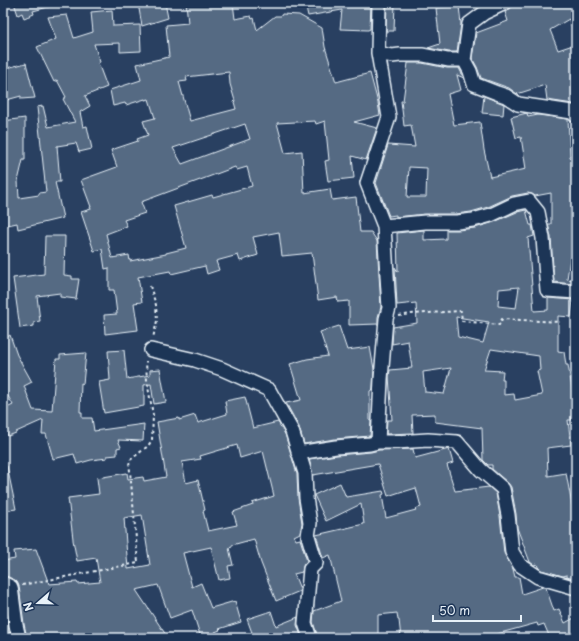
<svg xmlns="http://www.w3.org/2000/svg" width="579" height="641" font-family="'Playpen Sans',sans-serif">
	<rect width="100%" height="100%" fill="#294061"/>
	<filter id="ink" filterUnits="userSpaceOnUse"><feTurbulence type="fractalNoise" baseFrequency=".025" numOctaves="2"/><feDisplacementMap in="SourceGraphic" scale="8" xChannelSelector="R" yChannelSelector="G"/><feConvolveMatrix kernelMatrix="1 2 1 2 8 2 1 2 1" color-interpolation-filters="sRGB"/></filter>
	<g filter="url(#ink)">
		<path fill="#556a83" stroke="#e8f1f8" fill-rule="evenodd" d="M14 3H51L52 6 33 11 34 14 24 18 22 13 18 15Z
			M138 3H165L168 18 142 26Z
			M186 3H233L235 19 251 16 252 19 254 18 257 30 275 16H281L282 14 299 15 322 28 325 47 336 82 370 73 378 103 380 115 354 122 377 128 366 160 352 156 354 178 328 181 325 161 329 160 325 121 316 124 315 121 277 123 285 153 302 151 304 193 330 189 332 200 356 197 360 232H371L377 241 381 307 378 317V324L349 325V301L338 302 337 297 318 300 312 253 282 256 279 232 253 237 258 255 240 261 238 255 216 261 219 270 207 274 205 266 171 274 170 271 138 277 142 302 134 303 138 330 105 334 104 315 117 314 114 290H109V268L105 269 102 249 94 251 81 212 91 209 90 207H91L81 180 117 167 111 150 138 141 137 139 148 135 143 121 155 118 149 99 145 100V99L126 105 125 103 113 106 110 90 141 80 137 64 169 57 166 25 188 23ZM229 72 230 84 235 101 234 102 236 109 190 121 179 82 187 81 186 77ZM245 124 250 139 182 164 173 148ZM235 167 237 170 247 167 252 186 213 197 212 195 174 206 186 248 166 253V254L130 261 129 255 112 258 106 234 127 226 124 220 145 213 141 202Z
			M305 3H371L370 29 368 30 340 29 342 10 308 16Z
			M387 3H395L394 31H386Z
			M522 3H576V34L574 35 569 19 550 30 558 50 576 44V105L573 104 547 100 545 85 517 94 509 88 481 78 477 67 472 58 476 33 508 21 505 12 512 7Z
			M459 6 461 24 457 52H449L428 48 440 44 436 8Z
			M112 10 113 26 140 25 141 51 120 52V43L94 44 100 62 98 63 107 87 85 96 90 106 80 112 83 127 87 126 92 149 79 152 76 143 57 146 60 182H55L63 218 18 229 17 223 3 226V121L25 118V160H23L18 181 19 198 39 195V193L46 192 37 107 43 106 48 127 75 122 63 99 66 97 57 80 54 82 37 47 56 39 48 17 67 15 74 38 93 32 91 12Z
			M26 63 35 98 21 99V96L3 101V69Z
			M408 63H422L447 68H459L464 78 457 75 461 90 448 94 454 125 480 122 484 150 490 177 526 169 521 137 516 138 511 117 527 113 528 117 538 115 568 119 570 157 576 156V168L573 169 576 180V258H570L567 279 574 280 573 284 554 282 551 237 548 224H551V193L535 196 532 194 528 193 512 196 488 207 471 212 456 214H425L396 217V215L389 216 376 183 388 145 415 147 411 125 404 126 401 101H403ZM409 167 427 168 426 197H407Z
			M484 96 504 104 503 115 482 113Z
			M526 210 530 225H532L534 236 528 238 534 311 548 310V298L573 300 571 317 558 316V351L564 352 566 365H568L573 394H576V416L571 417 572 420H568L571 445 547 448 548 476 566 473 572 505 576 504V580L567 577V575L563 576 541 570 538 567 537 564 534 565 530 562 517 528 516 514 511 487 508 483 492 469V465H488L483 460 482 428 435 422V414L412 415 413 433 386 434 387 420H392L389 376 390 370 412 368 408 341 392 344 393 327 417 323 416 303 397 305 395 267 398 272 397 233 424 230V240L446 239V230H458L475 228 494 222 517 212ZM519 287 516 308 498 306 499 289ZM456 317 489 322 483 343 458 337ZM491 349 539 356 540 370 537 371 542 395 515 400 514 394 504 395V380H502L503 371 484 370ZM451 368 444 394 425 392 423 372Z
			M45 236H65L64 275 72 276V279H79L76 299 60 297V293L37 296 40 321 34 322V326L20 328 13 278 44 274Z
			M339 326 347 350 370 347 374 369 373 389 370 391V421H371L370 436 335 439 304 444 299 427 286 403 301 400 290 364 307 359 328 356 320 332Z
			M10 335 17 355 32 382 24 386 33 410 52 411 56 359H60V355L86 353 83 384 81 383 80 412H82V418H92L94 431 144 424 143 441 118 440 121 447 117 448V455L107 456V458L91 460 77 464 74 454 53 459 46 434H42L43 420 16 432V433L8 436 3 425V410L13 405 3 387V340Z
			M124 350 127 379 150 375V370L160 369 166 402 154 404 151 384 144 385V406L104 413 99 382 110 380 108 351Z
			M245 397 253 428 278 422 285 434 297 474 298 498 302 523 300 533 294 536 296 540 300 539 307 561 304 564 302 572 294 574 300 589V591L276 601 261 563 254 539 232 545V547L229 548 233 565 228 566 230 578 219 580 211 547 183 553 192 587 201 583 211 608 235 601 241 622 219 629 220 630 215 632 216 634 201 638 192 610 170 618 158 585 136 590 168 638H123L122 634 112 638H27L24 624 19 586 17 582 15 580 3 575V561L15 559 14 551 36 549 49 584 77 582 78 584 100 582 96 558 77 561 73 540V539L68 498 99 494 97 478 127 473 128 479 143 477 144 481 166 477 157 422 179 418V420L195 415 198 423 227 414 225 401ZM237 445 240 458 263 451 274 496 252 503 253 505 233 512 237 525 208 531 203 511 205 510 198 480 186 483 182 462 201 459 200 456ZM142 515 150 565 128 569 124 518Z
			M413 449 415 458 449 449 453 463 447 465 455 491 489 487 496 493 500 516 504 553 513 569 515 577H519L522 594 543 587 546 588 554 611 559 609 565 623 576 617V633L564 638H550L544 624 538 626 537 623 497 634V638H401L399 620H398L397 613 378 615V635L350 637 351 638H318L313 622 314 611 341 601 330 555 323 558 316 535 364 524 361 504 326 521 314 495 340 483 346 497 383 491 384 494 382 495 386 518 416 510 415 509 421 507 416 488 403 492V491L388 496 378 464 313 475 309 459 337 455 371 452 379 450Z
			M3 466H7L16 509 3 511Z
			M3 592 8 626 11 638H3Z
			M271 611 276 626 298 617 297 625 302 638H254L247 619Z"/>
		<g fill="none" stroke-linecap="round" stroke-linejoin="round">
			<defs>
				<path id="minor" d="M378 53 392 56 400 55H423L448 60H464L469 24 484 13 505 3
					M464 60 470 71 474 84 497 93 506 96 518 104 572 112 576 116
					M384 226 425 222H457L473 220 491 215 514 204 529 201 538 212 543 238 547 290 576 292
					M151 350 195 360 222 369 269 390 292 431 305 473 306 498 310 523 308 536 316 563 310 569 305 623 310 638
					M378 442H396L428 440 457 442 481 470 503 489 508 515 512 552 520 565 538 577 576 588
					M298 453 336 447 370 444 378 442 381 379 386 319 389 308 384 226 367 183 389 117 378 53 379 3
					M3 583 11 587 16 625 19 638"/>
			</defs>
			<use href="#minor" stroke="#e8f1f8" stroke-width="16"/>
			<path stroke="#e8f1f8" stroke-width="2" stroke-dasharray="3 3" stroke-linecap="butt" d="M150 286 156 305 157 321 153 338
				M399 316 411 314 461 311 462 321 499 325 502 319 560 322
				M22 585 138 563 133 503 129 461 148 446 152 440 153 415 147 381 146 361"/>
			<use href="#minor" stroke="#1d3557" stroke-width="13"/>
		</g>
	</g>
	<rect width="579" height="641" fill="none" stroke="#1d3557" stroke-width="16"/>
	<rect x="8" y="8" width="563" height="625" fill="none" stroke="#e8f1f8" stroke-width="1.5" filter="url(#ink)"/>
	<g transform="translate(38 603) rotate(250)" stroke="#1d3557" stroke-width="3" paint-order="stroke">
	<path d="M0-3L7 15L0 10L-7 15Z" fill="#e8f1f8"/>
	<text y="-6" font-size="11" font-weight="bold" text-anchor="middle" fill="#e8f1f8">N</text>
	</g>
	<path d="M433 615v6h88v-6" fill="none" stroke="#e8f1f8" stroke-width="2"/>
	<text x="439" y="615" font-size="12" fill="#e8f1f8" stroke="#1d3557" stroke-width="3" paint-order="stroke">50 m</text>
</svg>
